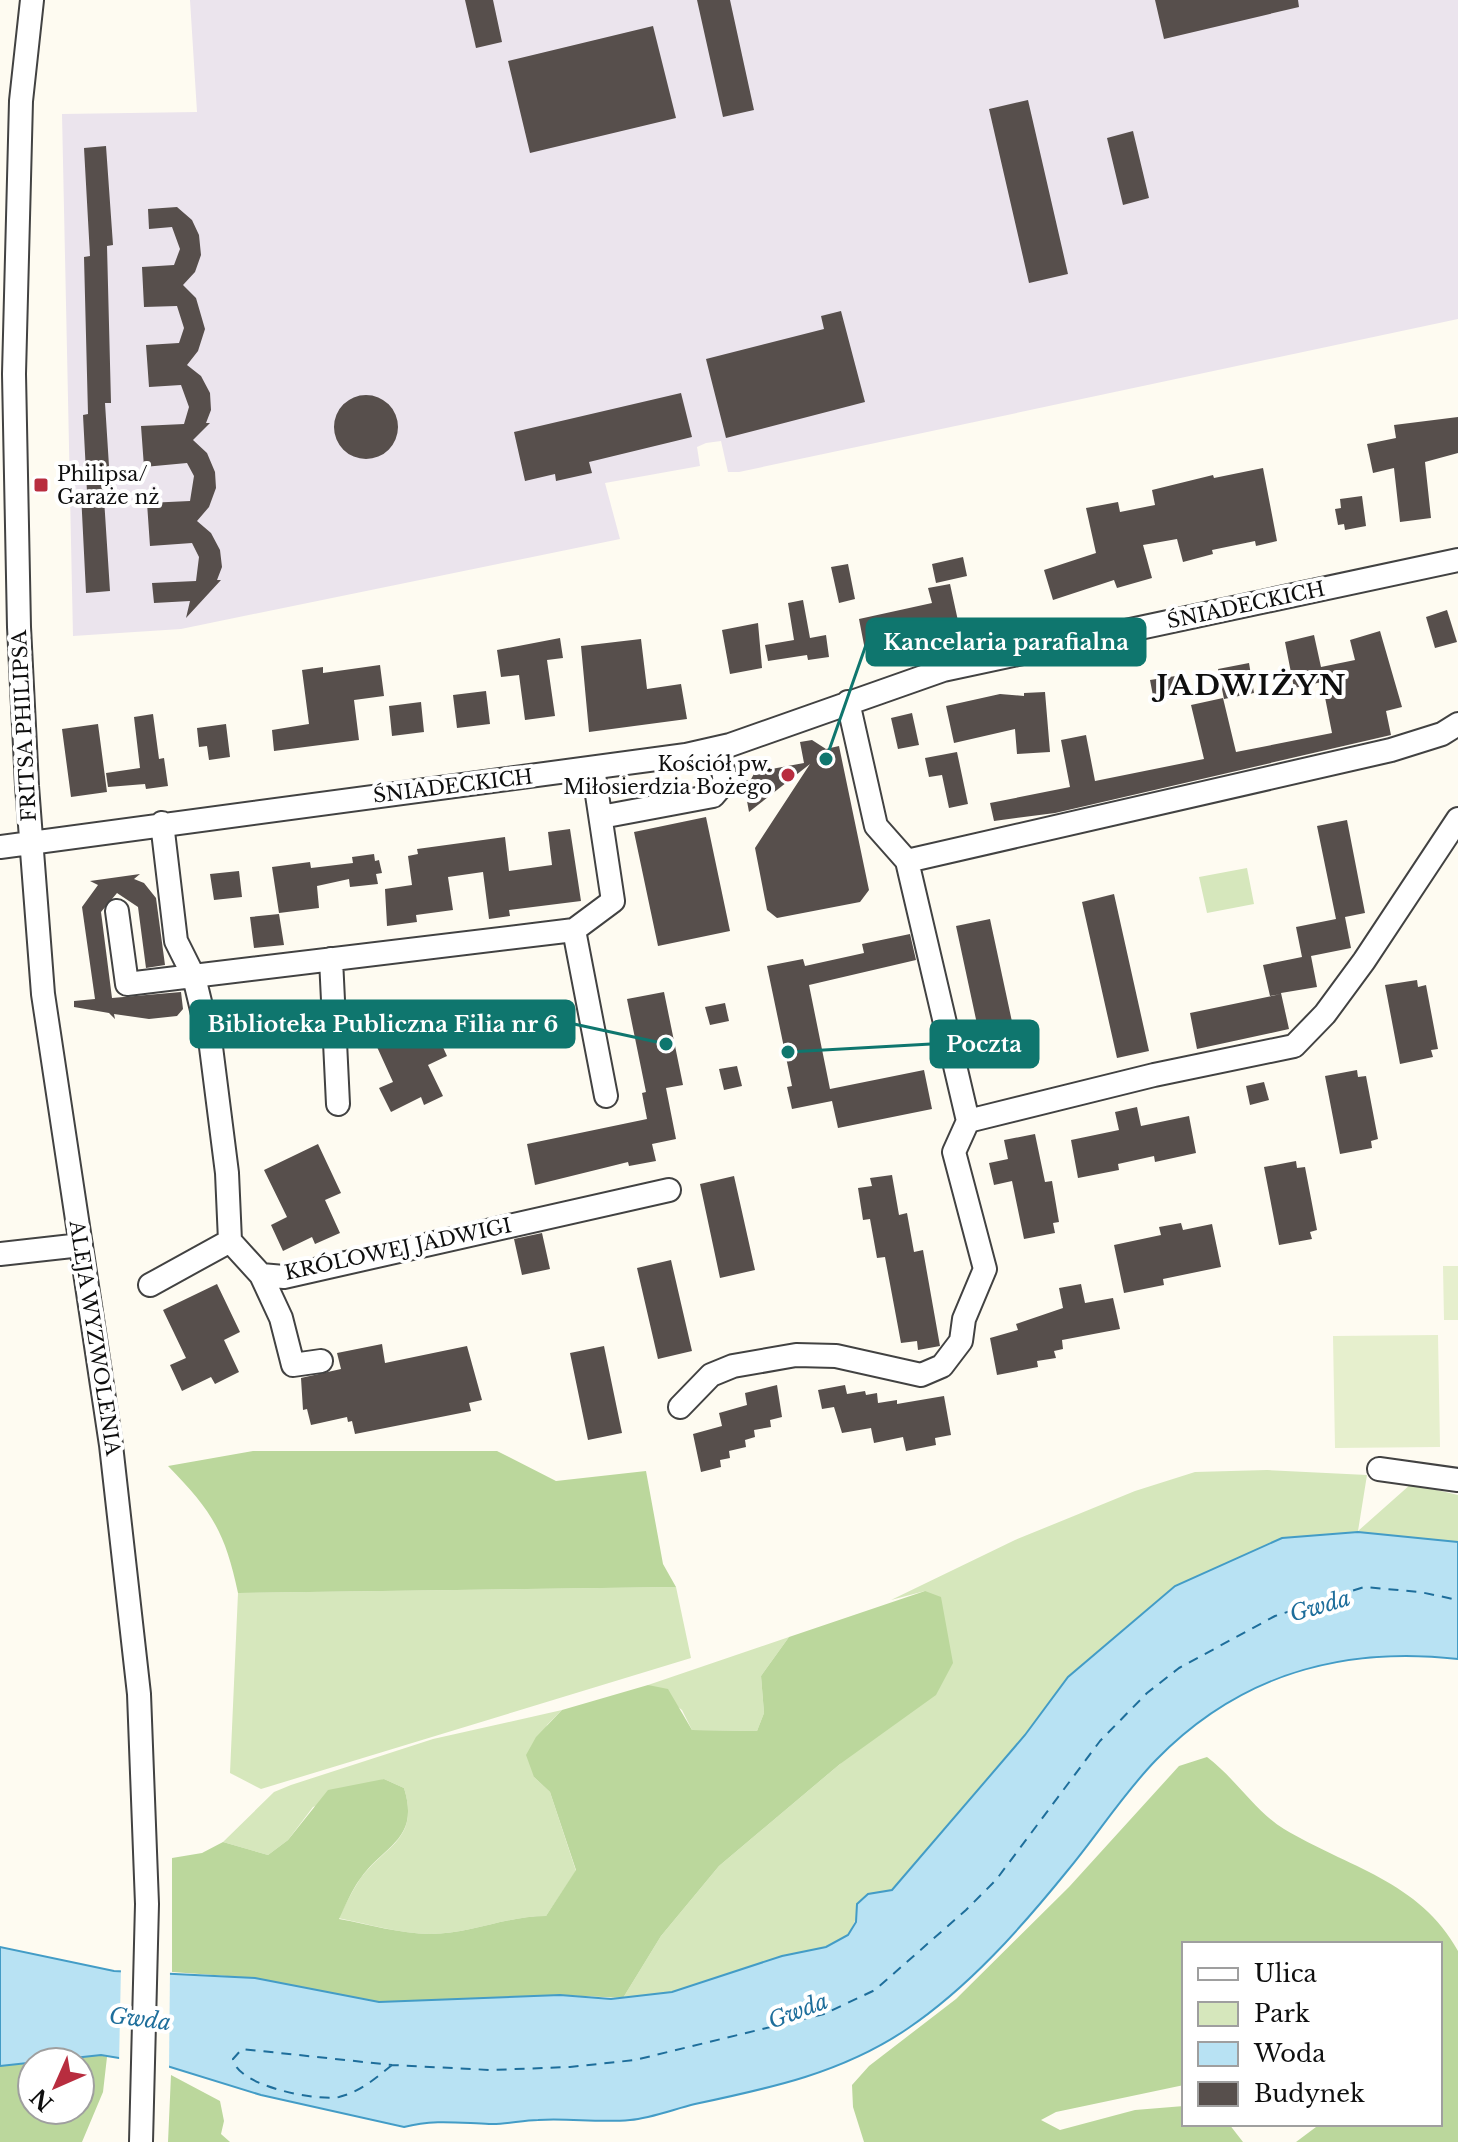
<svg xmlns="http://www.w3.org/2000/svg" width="1458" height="2142" font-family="'Libre Baskerville',serif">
	<rect width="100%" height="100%" fill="#fefbf1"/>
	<path fill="#ebe4ed" d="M190 0H1458V319L739 472H728L721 441 706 443 697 447 700 466 605 483 620 539 181 629 73 636 62 114 197 112Z"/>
	<path fill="#d6e7bc" d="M1247 868 1254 904 1207 913 1199 877Z
		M1267 1470 1367 1475 1358 1531 1411 1484 1458 1495V1542L1357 1532 1282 1538 1068 1677 1025 1735 892 1890 868 1894 857 1904 856 1919 848 1935 826 1947 782 1956 672 1992 623 1998 661 1936 719 1866 840 1764 925 1591 891 1600 1015 1540 1135 1491 1195 1472Z
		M676 1587 691 1658 261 1789 230 1773 238 1593Z
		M789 1637 761 1676 764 1713 757 1731 692 1730 682 1710 648 1685Z
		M562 1710 547 1725 534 1777 550 1792 576 1871 546 1916C506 1916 470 1934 430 1934 401 1934 368 1924 338 1918 345 1906 352 1891 360 1879 385 1845 420 1840 404 1788L384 1779 313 1807 288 1840 268 1855 223 1842 274 1792 291 1785 433 1739Z"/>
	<path fill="#bbd79c" d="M253 1451H497L556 1481 646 1471 663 1564 676 1587 238 1593C225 1531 211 1510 168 1466Z
		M925 1591 941 1597 953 1663 936 1695 840 1764 719 1866 661 1936 623 1998 560 1995 379 2002 255 1978 172 1972V1858L202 1853 223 1842 268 1855 288 1840 328 1790 384 1779 404 1788C420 1840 385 1844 360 1879 352 1890 345 1906 339 1919 368 1924 401 1934 430 1934 470 1934 506 1916 546 1916L576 1870 550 1792 534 1777 526 1755 536 1737 562 1710 648 1685 668 1689 692 1730 757 1731 764 1713 761 1676 789 1637Z
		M1207 1757C1235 1778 1255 1811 1284 1829 1347 1867 1420 1881 1458 1951V2142H1296L1320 2124H1440V1944H1184V2085L1056 2112 1041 2120 1060 2130 1135 2110 1184 2106V2124H1229L1243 2142H864L853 2107 852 2085 869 2066 956 1999 1069 1887 1179 1766Z
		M101 2055 107 2057 103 2092 82 2142H0V2066L32 2063V2110H80V2062H38Z
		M171 2075 220 2101 224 2121 221 2134 230 2142H168Z"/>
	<path fill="#e6efcd" d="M1443 1266H1458V1320H1444Z
		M1438 1335 1440 1447 1335 1448 1333 1336Z"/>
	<path fill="#b8e2f3" stroke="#439cc6" stroke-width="2" d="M1358 1532 1458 1542V1659C1342 1646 1240 1674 1156 1760 1123 1794 1098 1834 1068 1870 1021 1928 969 1987 907 2029 842 2073 771 2088 695 2104 674 2109 652 2118 630 2120 599 2123 569 2118 538 2120 522 2120 505 2125 489 2124 459 2123 434 2119 404 2127L261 2095 167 2066 101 2055 0 2066V1947L114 1971 255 1978 379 2002 560 1995 611 1999 672 1992 782 1956 826 1947 848 1935 856 1922 857 1904 868 1894 892 1890 1025 1735 1068 1677 1175 1586 1282 1538Z"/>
	<path fill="#fefbf1" d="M121 1967 170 1968 169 2071 119 2064Z"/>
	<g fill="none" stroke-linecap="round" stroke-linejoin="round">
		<path stroke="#1e6e9b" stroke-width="2" stroke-dasharray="10 8" stroke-linecap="butt" d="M392 2065C376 2078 360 2092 339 2097 315 2101 237 2086 233 2059L242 2049 392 2065 491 2070 570 2067 635 2060 824 2014 875 1990 966 1910 996 1880 1100 1741 1147 1693 1179 1668 1275 1616 1364 1587 1420 1592 1458 1600"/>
	</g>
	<path fill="#574f4c" d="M465 0H493L502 42 476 48Z
		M697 0H730L754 110 723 117Z
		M1155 0H1298L1299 7 1164 39Z
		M653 26 676 118 530 153 508 61Z
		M1028 100 1068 274 1029 283 989 109Z
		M1133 131 1149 198 1123 205 1107 138Z
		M106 146 113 245 107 246 111 403H105L110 482 103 483 110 591 86 593 81 493 87 492 83 415 88 414 84 257 90 256 84 148Z
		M177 207 192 220 199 235 201 255 195 272 183 285 196 298 205 329 198 351 187 365 201 376 210 393 211 410 206 423H210L193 440 207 453 215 472 216 488 209 507 197 521 211 533 220 550 222 567 217 580H221L186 618 190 601 154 603 152 583 196 581 199 557 192 543 150 546 147 503 190 501 194 476 187 463 144 467 141 426 184 424 189 407 181 385 149 387 146 345 179 343 184 328 177 306 144 307 142 267 174 265 180 249 172 227 149 229 148 209Z
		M841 311 865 402 726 438 706 359 824 329 821 316Z
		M681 393 692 437 589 462 592 473 556 481 555 474 525 481 514 432Z
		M334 427a32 32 0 1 1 64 0a32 32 0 1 1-64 0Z
		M1458 417V453L1425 462 1431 518 1400 522 1394 468 1373 473 1367 444 1396 438 1394 425Z
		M1263 468 1277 541 1256 546 1255 541 1212 550 1213 554 1183 562 1177 539 1143 545 1152 578 1117 588 1114 580 1053 600 1044 570 1096 553 1086 508 1118 502 1120 512 1155 505 1152 490 1213 475 1214 478Z
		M1362 496 1366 526 1345 530 1344 524 1338 525 1335 509 1341 508 1340 499Z
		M963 557 967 576 936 583 932 564Z
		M848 564 855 599 839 603 831 567Z
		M950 584 960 630 939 635 938 629 896 636 897 643 865 650 859 619 932 603 928 588Z
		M803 600 810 638 826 635 829 657 808 660 807 655 768 661 765 645 794 640 788 603Z
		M1447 610 1457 642 1435 648 1426 617Z
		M758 623 762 668 730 674 722 630Z
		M1380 631 1402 707 1386 711 1391 735 1055 813 994 821 990 803 1070 787 1061 740 1086 735 1095 781 1204 759 1191 705 1223 698 1236 752 1332 733 1322 682 1294 688 1285 642 1314 635 1321 667 1355 660 1350 640Z
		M560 638 563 658 547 660 555 716 525 720 519 675 501 677 497 650Z
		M641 639 647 689 681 684 687 719 589 732 581 646Z
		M1249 663 1254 693 1224 699 1218 669Z
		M380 665 384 696 354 700 359 740 274 751 272 730 309 724 302 670 323 667V673Z
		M1182 675 1185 696 1154 701 1150 680Z
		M486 691 490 724 457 728 453 695Z
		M1045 692 1050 752 1017 754 1015 729 954 743 946 706 1000 694 1024 696V693Z
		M421 702 424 732 392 736 389 706Z
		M912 713 919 745 898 749 891 718Z
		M153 714 159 759 164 758 168 786 146 789 145 784 108 787 106 773 140 768 134 717Z
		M98 724 107 792 71 797 62 729Z
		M226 724 230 757 209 760 207 746 199 747 197 728Z
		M812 740 826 749 839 746 869 890 860 902 777 918 767 910 755 848 810 764 749 812 743 779 750 781 755 772 804 763 800 742Z
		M957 752 968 804 949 808 942 775 929 777 925 758Z
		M706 817 730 931 658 946 634 832Z
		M1347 820 1365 913 1345 917 1351 948 1311 956 1317 987 1281 993 1289 1029 1197 1049 1190 1013 1281 994 1270 996 1263 965 1302 957 1296 927 1336 919 1317 826Z
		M570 829 581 901 509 910 510 916 489 919 483 872 448 877 453 910 416 915 417 922 387 926 385 889 412 885 408 856 418 854 417 849 505 837 509 871 552 865 548 832Z
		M374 854 375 861 379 860 382 873 376 874 378 884 350 887 349 879 317 886 319 908 279 913 272 867 310 862 311 868 353 863 352 857Z
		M239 871 242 897 214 900 210 874Z
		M140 874 134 879 144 883 156 898 165 965 146 968 138 907 117 893 101 912 112 998 181 992 183 1009 177 1016 149 1019 114 1014 115 1019 109 1013 74 1007V1001L95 999 82 907 98 885 90 881Z
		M1114 894 1149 1051 1117 1058 1082 902Z
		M279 914 284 945 254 948 250 917Z
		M990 919 1020 1059 986 1066 956 926Z
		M910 934 916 960 809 985 830 1089 924 1070 932 1109 838 1128 832 1101 792 1109 787 1087 792 1086 767 966 803 959 805 966 864 953 862 944Z
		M1417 980 1418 987 1426 985 1438 1049 1431 1050 1433 1057 1400 1064 1385 985Z
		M664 992 683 1085 666 1088 676 1139 652 1144 656 1161 629 1166 628 1162 535 1185 527 1144 647 1119 642 1093 646 1092 627 999Z
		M725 1003 729 1021 710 1025 705 1007Z
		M426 1010 447 1056 428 1065 443 1096 424 1105 421 1097 391 1112 379 1088 393 1082 372 1036Z
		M737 1066 742 1086 724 1090 719 1069Z
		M1357 1070 1358 1077 1366 1076 1378 1139 1371 1141 1372 1148 1340 1154 1325 1076Z
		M1264 1082 1269 1100 1250 1105 1246 1086Z
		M1137 1107 1141 1126 1189 1116 1196 1153 1155 1162 1154 1156 1118 1164 1119 1170 1078 1178 1071 1140 1119 1130 1115 1112Z
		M1035 1134 1045 1182 1052 1181 1059 1222 1053 1223 1055 1233 1024 1239 1012 1181 994 1185 989 1163 1008 1159 1004 1140Z
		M318 1144 341 1193 325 1200 340 1233 315 1244 312 1237 283 1251 271 1225 287 1217 264 1170Z
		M1296 1161 1297 1168 1305 1167 1317 1230 1310 1232 1312 1239 1279 1245 1264 1167Z
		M892 1175 899 1215 907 1213 914 1252 923 1250 940 1346 918 1350 917 1341 901 1343 885 1257 877 1258 870 1219 863 1220 858 1188 872 1186 870 1178Z
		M734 1176 755 1270 720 1278 700 1184Z
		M1181 1223 1183 1230 1212 1224 1221 1267 1163 1279 1164 1285 1124 1293 1114 1245 1161 1235 1159 1227Z
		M542 1233 550 1269 522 1275 514 1239Z
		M671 1260 692 1351 658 1359 637 1268Z
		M217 1284 240 1332 224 1340 239 1372 215 1384 211 1377 182 1391 170 1365 186 1358 163 1310Z
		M1081 1284 1085 1303 1113 1298 1120 1329 1062 1340 1063 1349 1054 1351 1056 1358 1037 1361 1038 1367 997 1375 990 1338 1018 1330 1016 1324 1063 1308 1059 1288Z
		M382 1344 385 1363 467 1346 482 1400 469 1403 471 1411 355 1434 352 1421 348 1422 347 1417 311 1425 307 1409 303 1410 301 1378 341 1369 337 1353Z
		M604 1346 622 1433 588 1440 570 1353Z
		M777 1385 782 1417 770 1420 771 1427 754 1430 755 1437 745 1440 746 1447 729 1451 730 1458 720 1460 721 1467 701 1472 693 1434 722 1426 719 1413 747 1405 745 1393Z
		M845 1385 847 1394 865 1391 866 1395 877 1393 878 1403 897 1400V1404L944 1396 951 1435 935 1438 936 1445 906 1451 903 1437 874 1443 871 1428 842 1433 834 1407 822 1409 818 1390Z"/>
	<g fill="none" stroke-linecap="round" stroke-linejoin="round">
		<defs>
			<path id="minor" d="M32 0 21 101 14 374 19 627 27 786 43 994 111 1445 139 1694 147 1904 141 2142
				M601 817 713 796 725 782 719 749
				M162 823 176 941 194 977 211 1047 227 1173 230 1241
				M0 847 686 755 730 745 943 670 1458 560
				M907 861 1391 750 1442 734 1458 724
				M117 911 127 984 574 930 613 901 593 768
				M574 930 606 1096
				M331 959 338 1104
				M968 1121 1154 1075 1294 1046 1325 1014 1364 961 1458 819
				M0 1254 81 1245
				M261 1275 281 1318 293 1365 321 1361
				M150 1285 230 1241 261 1275 284 1277 669 1190
				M680 1407 711 1375 733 1366 796 1355 836 1356 921 1375 942 1366 961 1341 964 1319 985 1269 954 1152 968 1121 907 861 876 826 848 702
				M1379 1469 1458 1480"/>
		</defs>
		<use href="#minor" stroke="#424242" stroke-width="26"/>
		<use href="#minor" stroke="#fff" stroke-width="22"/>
	</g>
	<g fill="#b82d3f" stroke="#fff" stroke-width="3">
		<rect x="33" y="477" width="16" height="16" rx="4"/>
		<circle cx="788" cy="775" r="8"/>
	</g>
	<g text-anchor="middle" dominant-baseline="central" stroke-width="8" stroke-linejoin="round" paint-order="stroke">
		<g font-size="20" fill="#0f0f0f" stroke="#fff" text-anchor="start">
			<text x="57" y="474">Philipsa/<tspan x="57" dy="23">Garaże nż</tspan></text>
			<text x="772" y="764" text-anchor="end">Kościół pw.<tspan x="772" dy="23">Miłosierdzia Bożego</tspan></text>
		</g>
		<g font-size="20" fill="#0f0f0f" stroke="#fff">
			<text transform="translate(1246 605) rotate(-12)">ŚNIADECKICH</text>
			<text transform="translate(24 726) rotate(-93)">FRITSA PHILIPSA</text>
			<text transform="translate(453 786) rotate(-7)">ŚNIADECKICH</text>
			<text transform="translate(398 1249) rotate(-12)">KRÓLOWEJ JADWIGI</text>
			<text transform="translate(95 1338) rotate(81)">ALEJA WYZWOLENIA</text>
		</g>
		<g font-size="22" font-style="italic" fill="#1e6e9b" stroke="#fff">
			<text transform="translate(1320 1606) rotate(-16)">Gwda</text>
			<text transform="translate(798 2011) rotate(-21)">Gwda</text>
			<text transform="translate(140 2019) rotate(7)">Gwda</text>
		</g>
		<g font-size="28" font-weight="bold" letter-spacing="2" fill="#0f0f0f" stroke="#fff">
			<text x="1252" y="685">JADWIŻYN</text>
		</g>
	</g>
	<path fill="none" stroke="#0f766e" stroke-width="3" d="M826 759L867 642M666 1044L574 1024M788 1052L931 1044"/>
	<g fill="#0f766e" stroke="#fff" stroke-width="3">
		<circle cx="826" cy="759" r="8"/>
		<circle cx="666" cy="1044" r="8"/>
		<circle cx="788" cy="1052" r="8"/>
	</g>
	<g fill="#0f766e" stroke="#0f766e" stroke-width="3">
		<rect x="867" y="619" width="278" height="46" rx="8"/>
		<rect x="191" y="1001" width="383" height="46" rx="8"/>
		<rect x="931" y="1021" width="107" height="46" rx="8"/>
	</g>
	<g font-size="22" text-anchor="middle" font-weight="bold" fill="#fff">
		<text x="1006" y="650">Kancelaria parafialna</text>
		<text x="383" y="1032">Biblioteka Publiczna Filia nr 6</text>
		<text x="984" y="1052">Poczta</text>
	</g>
	<rect x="1182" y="1942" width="260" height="184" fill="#ffffff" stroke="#9f9f9f" stroke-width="2"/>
	<rect x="1198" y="1968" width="40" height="12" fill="#ffffff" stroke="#9f9f9f" stroke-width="2"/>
	<text x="1254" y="1982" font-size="24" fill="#0f0f0f">Ulica</text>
	<rect x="1198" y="2002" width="40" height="24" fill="#d6e7bc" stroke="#9f9f9f" stroke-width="2"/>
	<text x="1254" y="2022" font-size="24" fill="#0f0f0f">Park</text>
	<rect x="1198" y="2042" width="40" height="24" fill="#b8e2f3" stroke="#9f9f9f" stroke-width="2"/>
	<text x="1254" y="2062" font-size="24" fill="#0f0f0f">Woda</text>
	<rect x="1198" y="2082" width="40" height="24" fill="#574f4c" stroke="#9f9f9f" stroke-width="2"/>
	<text x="1254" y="2102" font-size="24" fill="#0f0f0f">Budynek</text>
	<g transform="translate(56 2086) rotate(225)"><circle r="38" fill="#ffffff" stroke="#9f9f9f" stroke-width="2"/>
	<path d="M0-6L14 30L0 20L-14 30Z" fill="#b82d3f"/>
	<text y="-12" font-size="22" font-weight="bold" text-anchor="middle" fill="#0f0f0f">N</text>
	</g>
</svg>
